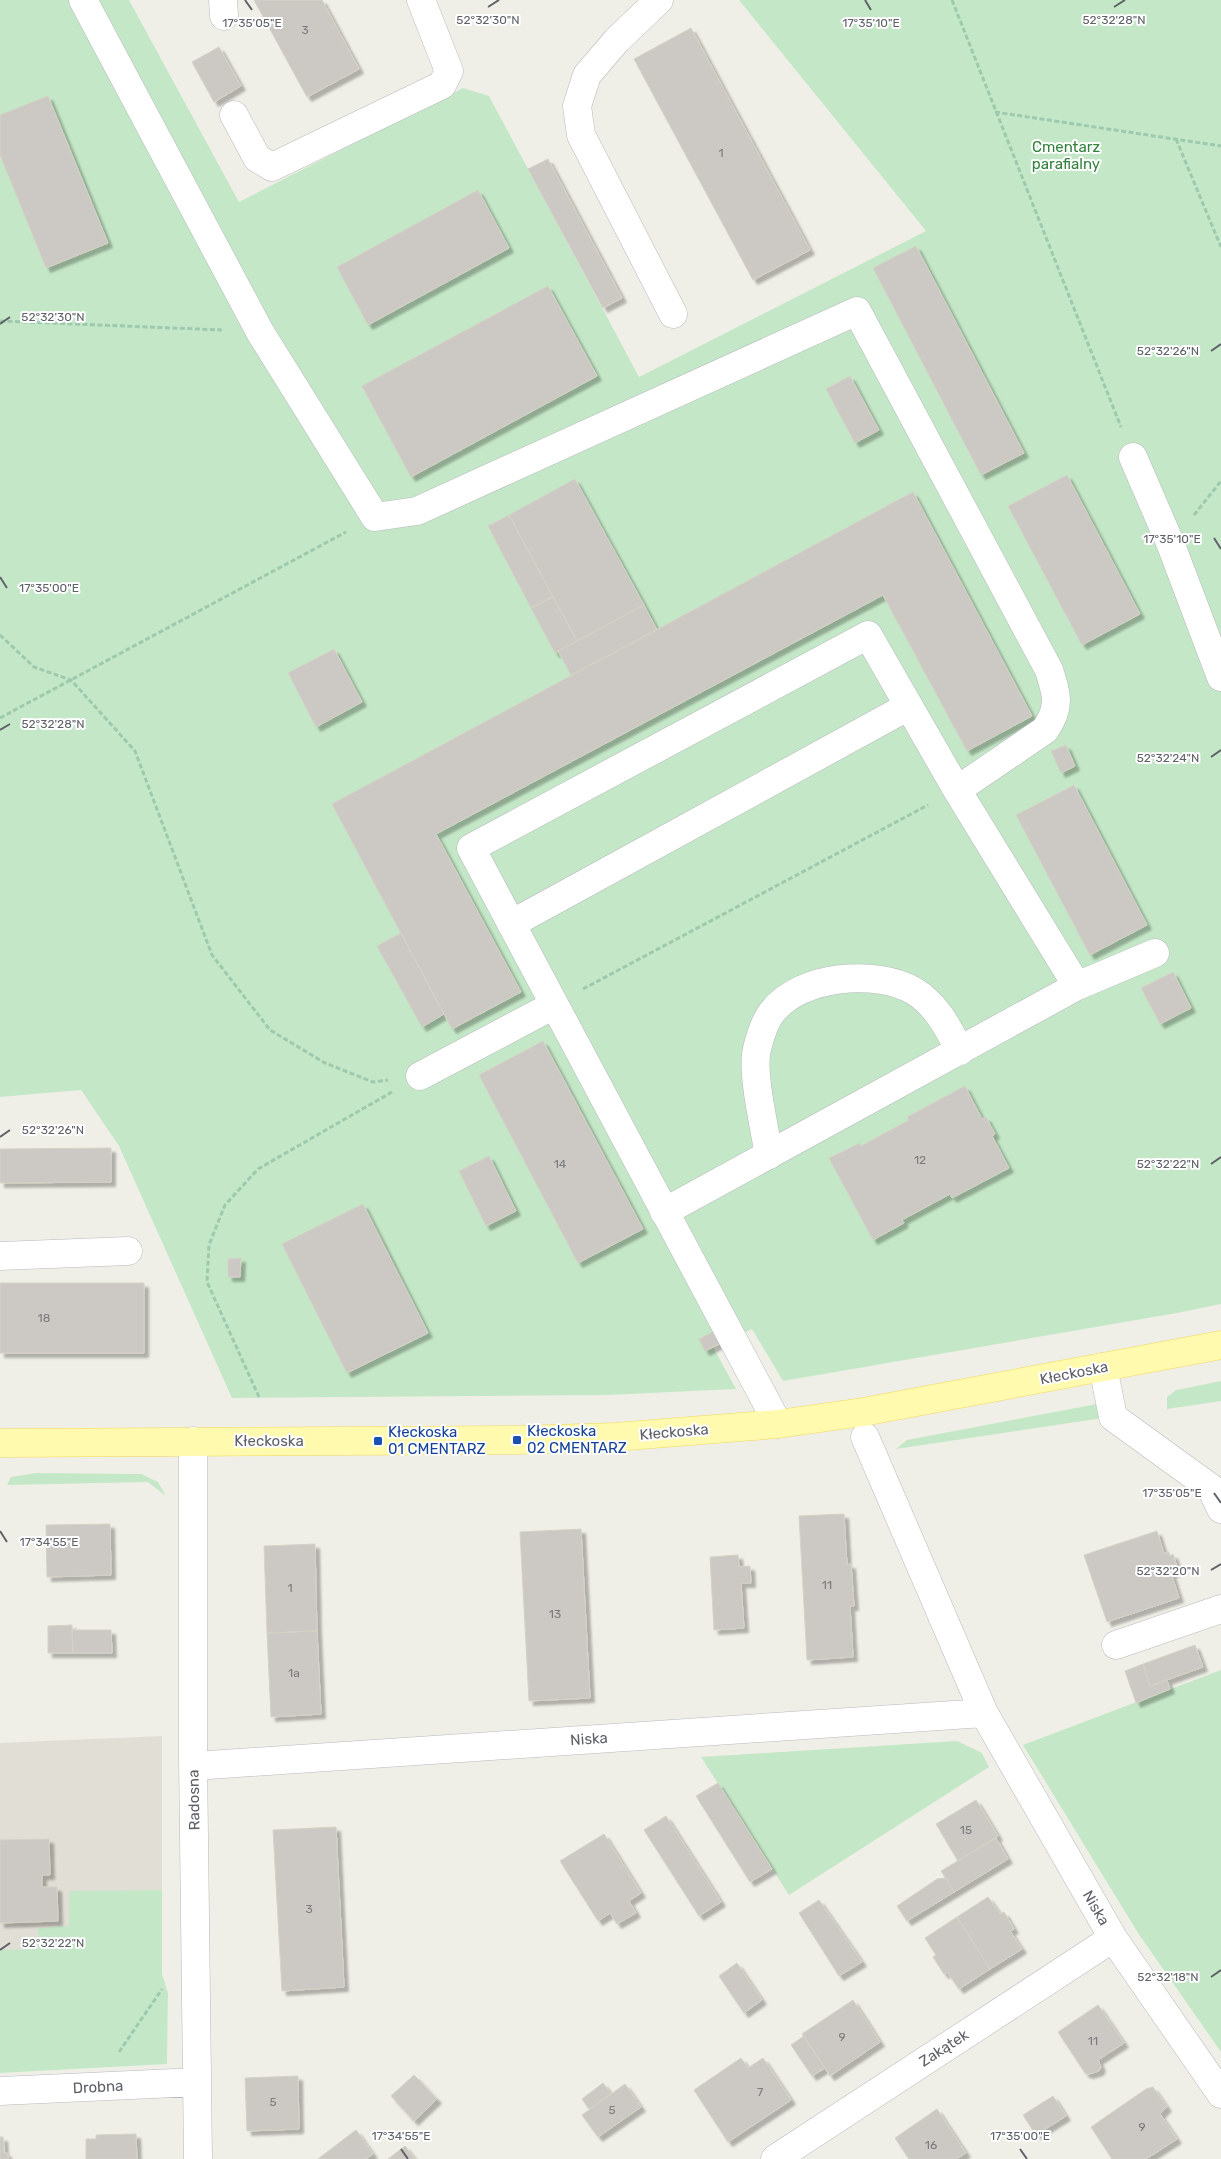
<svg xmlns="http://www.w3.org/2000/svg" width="1221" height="2159" font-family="Rubik,sans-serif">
	<defs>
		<filter id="shadow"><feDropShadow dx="4.5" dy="4.5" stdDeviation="1" flood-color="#0004"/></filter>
	</defs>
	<rect width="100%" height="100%" fill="#f0efe7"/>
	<path fill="#e0ded5" d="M162 1736V1974L0 2058V1743Z"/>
	<path fill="#c4e8c7" d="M0 0H129L239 202 463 88 489 96 639 377 926 231 739 0H1221V1304L1177 1313 783 1381 752 1329 713 1347 736 1389 607 1395 232 1398 119 1146 81 1090 0 1097Z
		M1221 1381V1401L1167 1409V1397L1176 1390Z
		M1097 1404 1103 1418 896 1449 907 1440Z
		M36 1473 141 1474 158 1482 166 1496 148 1482 7 1485 11 1477Z
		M1221 1670V2052L1138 1933 1023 1745Z
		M957 1741 982 1753 989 1767 789 1895 701 1757Z
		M162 1890V1974L168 1993 167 2064 0 2073V1950L38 1949V1928L69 1926V1891Z"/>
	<path fill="#ccc9c4" stroke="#d5d2c5" filter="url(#shadow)" d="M254 0H322L359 69 307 97Z
		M691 28 810 250 753 280 634 59Z
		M219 47 241 86 214 102 192 62Z
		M48 96 108 243 46 268 0 155V115Z
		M548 159 622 298 603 308 528 169Z
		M478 190 509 248 368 325 337 267Z
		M916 246 1024 453 981 475 873 268Z
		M548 286 597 376 411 477 362 386Z
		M850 376 879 430 855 443 826 389Z
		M1067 475 1140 614 1082 645 1008 506Z
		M575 479 644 605 577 641 509 515Z
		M913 492 1032 716 967 751 883 595 436 834 521 992 452 1029 332 804Z
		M509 515 553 597 531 608 488 526Z
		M553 597 577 641 555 653 531 608Z
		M644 605 657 630 571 675 558 651Z
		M334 649 362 702 316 727 288 673Z
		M1066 745 1075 766 1061 773 1051 751Z
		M1074 785 1147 925 1090 955 1016 815Z
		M401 933 444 1014 422 1027 377 946Z
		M1173 972 1191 1008 1160 1024 1141 988Z
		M543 1041 643 1229 578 1263 479 1075Z
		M965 1086 982 1119 986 1117 995 1134 992 1136 1009 1168 952 1198 950 1194 902 1220 904 1223 873 1240 829 1158 860 1143 861 1146 909 1120 907 1117Z
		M111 1148V1182L0 1183V1149Z
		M489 1156 516 1211 486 1226 459 1171Z
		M363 1204 428 1333 347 1373 282 1244Z
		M241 1258 240 1277H228V1259Z
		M0 1283H144V1353H0Z
		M716 1330 721 1343 705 1351 699 1339Z
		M844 1514 847 1565 851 1564 854 1606H850L853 1657 807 1660 799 1516Z
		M110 1524 111 1575 47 1577 46 1525Z
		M581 1529 590 1698 529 1701 520 1532Z
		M1157 1531 1164 1554 1169 1552 1170 1556 1173 1554 1177 1567 1173 1568 1175 1572 1171 1573 1179 1598 1107 1622 1084 1555Z
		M315 1544 317 1631 267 1633 264 1546Z
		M738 1555 739 1567 750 1566 751 1583H741L744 1628 714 1630 710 1557Z
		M72 1625 73 1653H48V1626Z
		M72 1630H111L112 1653H73Z
		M317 1631 321 1714 271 1717 267 1633Z
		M1195 1645 1203 1667 1150 1686 1143 1664Z
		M1143 1664 1150 1686 1167 1680 1170 1689 1136 1703 1125 1671Z
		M718 1783 772 1869 750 1882 696 1796Z
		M976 1800 998 1836 958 1861 936 1824Z
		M666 1816 721 1902 699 1916 644 1830Z
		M336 1827 344 1987 282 1991 273 1830Z
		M604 1834 641 1893 629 1901 636 1913 617 1924 610 1913 598 1921 560 1861Z
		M996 1838 1008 1859 954 1892 941 1871Z
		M49 1839 50 1875H42V1887H57L58 1921 0 1923V1840Z
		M946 1878 954 1892 907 1921 897 1906 937 1879Z
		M988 1897 1000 1914 1004 1912 1014 1929 1010 1931 1022 1949 990 1969 957 1917Z
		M819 1900 862 1962 839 1976 799 1913Z
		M957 1917 990 1969 959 1989 947 1972 944 1974 933 1957 936 1955 925 1938Z
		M737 1963 762 2000 744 2013 719 1976Z
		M853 2000 880 2042 830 2076 802 2034Z
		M1098 2005 1124 2043 1098 2060 1101 2067 1099 2071 1089 2074 1085 2073 1058 2032Z
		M804 2036 825 2068 812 2076 791 2045Z
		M741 2058 748 2068 763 2058 791 2100 728 2142 694 2090Z
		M414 2075 437 2099 414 2121 391 2096Z
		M298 2076 299 2129 247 2131 245 2078Z
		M603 2083 611 2094 589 2109 582 2099Z
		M625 2084 641 2107 598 2137 582 2115Z
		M1153 2087 1167 2107 1160 2114 1177 2139 1146 2159H1112L1091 2127 1146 2089Z
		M1053 2096 1066 2116 1036 2135 1023 2115Z
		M937 2109 966 2153 956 2159H909L895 2138Z
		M356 2130 373 2154 366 2159H318Z
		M136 2134 137 2159H86V2139H96V2135Z
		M0 2137H3L4 2153H7L8 2159H0Z
		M405 2146 415 2159H388Z"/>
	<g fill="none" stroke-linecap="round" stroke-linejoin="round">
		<defs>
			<path id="minor" d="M83 0 260 332 375 517 417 511 857 311 1049 670C1057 695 1061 707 1045 730L957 790
				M223 0 224 16
				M659 0 617 40 587 75 577 106 581 135 673 314
				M234 115 257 158 272 167 442 85 449 71 421 0
				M1133 457 1171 545 1221 677
				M511 924 909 706
				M420 1076 554 1005
				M769 1155C765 1130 751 1072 757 1049 760 1037 765 1020 773 1011 802 975 876 969 914 991 937 1005 948 1028 960 1051
				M664 1212 1077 986 1155 953
				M0 1256 128 1251
				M1103 1367 1113 1417 1211 1488 1221 1509
				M778 1424 471 848 868 635 957 790 1077 986
				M865 1437 984 1713 1113 1938 1221 2094
				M193 1441V1757L198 2159
				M1116 1645 1221 1609
				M194 1766 984 1713
				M0 2091 197 2082
				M775 2159 1113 1938"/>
			<path id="major" d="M0 1443 517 1440 615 1437 778 1424 863 1412 1221 1345"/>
		</defs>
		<use href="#minor" stroke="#b7b9bd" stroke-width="29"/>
		<use href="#major" stroke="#f2d75e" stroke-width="29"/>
		<path stroke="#9dc9ae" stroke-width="3" stroke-dasharray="5 2.5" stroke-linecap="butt" d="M952 0 1121 427
			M995 112 1221 146
			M1176 139 1221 247
			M0 321 222 330
			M1194 515 1221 481
			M0 635 34 667 71 680 135 751 212 955 270 1030 325 1063 373 1082 388 1080
			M0 718 346 532
			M583 989 928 805
			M259 1397 207 1282 209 1245 225 1205 258 1169 392 1092
			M119 2052 162 1989"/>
		<use href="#minor" stroke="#fff" stroke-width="28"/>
		<use href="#major" stroke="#fffaad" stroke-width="28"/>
	</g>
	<path fill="none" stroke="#5e6167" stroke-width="2" d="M245 0 252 10M865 0 871 10M488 7 499 0M1114 7 1125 0M0 324 10 317M1211 351 1221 344M1214 538 1221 549M0 577 7 588M0 730 10 724M1211 757 1221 750M0 1137 10 1130M1211 1164 1221 1157M1214 1493 1221 1503M0 1531 7 1542M1211 1570 1221 1564M0 1950 10 1943M1211 1977 1221 1970M401 2149 408 2159M1020 2149 1027 2159"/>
	<g fill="#1a4fb4" stroke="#fff" stroke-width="2">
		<rect x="512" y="1435" width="10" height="10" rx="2.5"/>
		<rect x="373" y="1436" width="10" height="10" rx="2.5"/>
	</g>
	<g text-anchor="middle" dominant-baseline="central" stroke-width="4" stroke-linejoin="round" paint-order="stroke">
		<g font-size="12" fill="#7a7b7e">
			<text x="305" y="30">3</text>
			<text x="721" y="153">1</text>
			<text x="920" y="1160">12</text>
			<text x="560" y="1164">14</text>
			<text x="44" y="1318">18</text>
			<text x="827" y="1585">11</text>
			<text x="290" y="1588">1</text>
			<text x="555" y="1614">13</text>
			<text x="294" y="1673">1a</text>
			<text x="966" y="1830">15</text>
			<text x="309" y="1909">3</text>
			<text x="842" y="2037">9</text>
			<text x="1093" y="2041">11</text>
			<text x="760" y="2092">7</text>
			<text x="273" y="2102">5</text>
			<text x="612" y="2110">5</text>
			<text x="1142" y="2127">9</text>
			<text x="931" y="2145">16</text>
		</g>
		<g font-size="15" fill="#33813e" stroke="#fff">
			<text x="1066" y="147">Cmentarz<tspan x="1066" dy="17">parafialny</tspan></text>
		</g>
		<g font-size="15" fill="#5e6167" stroke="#fff">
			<text transform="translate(1074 1373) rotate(-11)">Kłeckoska</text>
			<text transform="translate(674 1432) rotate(-5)">Kłeckoska</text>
			<text x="269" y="1441">Kłeckoska</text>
			<text transform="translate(589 1739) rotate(-4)">Niska</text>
			<text transform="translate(194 1800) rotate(-91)">Radosna</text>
			<text transform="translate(1096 1908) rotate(60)">Niska</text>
			<text transform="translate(944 2048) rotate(-33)">Zakątek</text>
			<text transform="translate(98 2087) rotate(-3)">Drobna</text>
		</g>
		<g font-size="15" fill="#164399" stroke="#fff" text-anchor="start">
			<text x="527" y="1431">Kłeckoska<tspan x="527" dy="17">02 CMENTARZ</tspan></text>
			<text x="388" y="1432">Kłeckoska<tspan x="388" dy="17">01 CMENTARZ</tspan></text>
		</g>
	</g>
	<g font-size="12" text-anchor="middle" fill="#5e6167" stroke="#fff" stroke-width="4" stroke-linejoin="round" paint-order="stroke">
		<text x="488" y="24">52°32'30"N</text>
		<text x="1114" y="24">52°32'28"N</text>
		<text x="252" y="27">17°35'05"E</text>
		<text x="871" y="27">17°35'10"E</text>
		<text x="53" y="321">52°32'30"N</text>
		<text x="1168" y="355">52°32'26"N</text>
		<text x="1172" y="543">17°35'10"E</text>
		<text x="49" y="592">17°35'00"E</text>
		<text x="53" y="728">52°32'28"N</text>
		<text x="1168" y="762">52°32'24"N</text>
		<text x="53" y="1134">52°32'26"N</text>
		<text x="1168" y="1168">52°32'22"N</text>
		<text x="1172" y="1497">17°35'05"E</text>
		<text x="49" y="1546">17°34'55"E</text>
		<text x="1168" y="1575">52°32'20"N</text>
		<text x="53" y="1947">52°32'22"N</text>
		<text x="1168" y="1981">52°32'18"N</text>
		<text x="401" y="2140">17°34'55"E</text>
		<text x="1020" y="2140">17°35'00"E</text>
	</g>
</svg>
